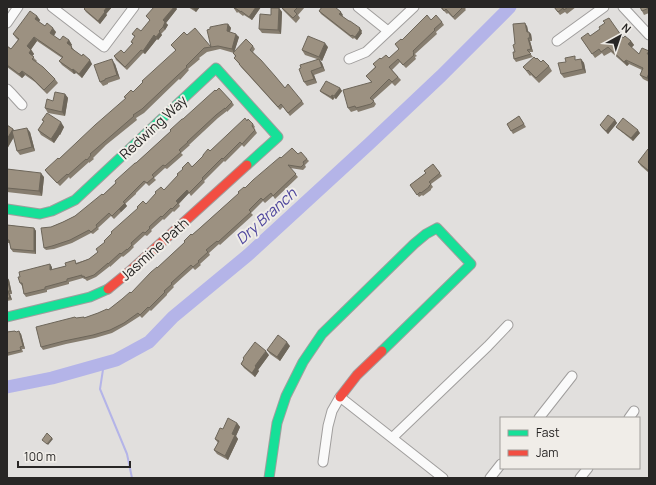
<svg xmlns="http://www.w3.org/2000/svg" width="656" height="485" font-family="Manrope,sans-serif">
	<rect width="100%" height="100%" fill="#e1dfdd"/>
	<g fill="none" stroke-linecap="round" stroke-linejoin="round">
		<path stroke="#b4b4e8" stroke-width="2" d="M104 363 100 389 127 454 132 478"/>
		<path stroke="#b4b4e8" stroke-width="13" d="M7 387 52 378 116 360 149 342 173 317 248 255 369 144 441 76 510 7"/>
		<defs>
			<path id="street" d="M52 7 104 47 134 7
				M358 7 388 31
				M623 7 649 35
				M7 23 18 7
				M557 41 604 7
				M349 59 366 52 414 7
				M7 89 12 94 22 105
				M539 418 572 376
				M629 418 634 411
				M392 438 488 346 508 325
				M323 462 328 426 332 411 340 397 443 478
				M490 478 501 464
				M580 478 588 468"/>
			<path id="fast" d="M7 209 40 214 52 211 75 200 216 68 278 137 247 165
				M7 317 90 297 108 289
				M269 478 277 423 286 396 303 362 322 334 414 244 426 234 437 228 471 264 382 351"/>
			<path id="jam" d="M108 289 130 271 247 165
				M340 397 357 375 382 351"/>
		</defs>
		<use href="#street" stroke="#a09e9d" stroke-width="11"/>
		<use href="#fast" stroke="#a09e9d" stroke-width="11"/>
		<use href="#jam" stroke="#a09e9d" stroke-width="11"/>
		<use href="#street" stroke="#fafafa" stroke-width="9"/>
		<use href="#fast" stroke="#16e098" stroke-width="9"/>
		<use href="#jam" stroke="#f24e42" stroke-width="9"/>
	</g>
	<path fill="#867d6f" d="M86 7H112L106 14 107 15 100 24 86 12 84 9Z
		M188 7H200L196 12Z
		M233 7H261L252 20 244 15 243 16 238 12 237 13Z
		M281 7H305L298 15 300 18 296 23 283 10Z
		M440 7H467L465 9 466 10 455 20 448 13 447 14Z
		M554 7H576L567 14 565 12 560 15Z
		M649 7V13L644 15 642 11Z
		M279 8 282 12 281 34 262 33 259 29 271 15Z
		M177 9 166 23 168 25 165 30 161 34 162 35 158 40 157 39 145 54 143 53 127 70 116 60 114 56 124 53 133 44 131 42 135 37 132 34 141 31 150 21 146 16Z
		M319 11 343 15 342 16 362 31 361 32 362 33 357 40 354 38 353 39 321 14Z
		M37 16 40 20 39 22 45 26 56 32 54 36 60 40H69L72 45 71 46 75 51 92 64 82 78 76 73 74 74 62 65 59 61 62 58 37 41 31 49 34 54 32 56 37 61 36 62 55 79 58 83 47 94 35 82 25 75 22 78 7 67V46L11 49 18 40 16 38 13 34Z
		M431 20 442 22 444 25 436 32 437 34 415 54 417 56 415 57 416 59 406 68 400 62 392 70 401 80 395 86 392 83 373 100 376 104 374 107 358 112 357 110 351 112 348 108 371 82 366 76 375 67 373 64 381 59 389 58 399 49 395 44 402 40Z
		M228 24 231 28 230 32 239 37 234 52 253 46 255 49 253 52 285 88 302 101 304 104 290 116 283 107 280 110 252 79 241 67 239 64 234 58 235 56 233 53H234L220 49 207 52 199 58 200 59 188 69 189 70 180 80 179 79 144 113 136 118 137 120 106 145 93 158 94 159 89 163V162L70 179 69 177 60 186 47 173 45 170 59 159 126 99 176 51 171 45 187 35 211 47Z
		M527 26 528 32 531 34 532 41H530L533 52H529L533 57 516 62 514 59 515 52V44Z
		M600 29 631 41 634 45 631 48 639 54 649 51V82L643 79 640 75 642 70 629 64 627 66 611 52 604 56 602 53 595 58 581 38 590 36Z
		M328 47 322 61 320 60 322 63 325 71 314 75 317 83 307 86 304 82 317 59 305 55 302 50Z
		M536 59 549 66 552 71 539 83 531 75 530 76 523 67Z
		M581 59 584 63 586 73 564 78 561 74 577 60Z
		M115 64 120 79 108 83V84L103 86 100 82Z
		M340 88 342 91 336 99 334 98 333 100 322 93 320 91Z
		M65 94 68 98 65 116 48 113 45 108 53 101Z
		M232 102 234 105 227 112V111L218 118 189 145H190L181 153 183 155 167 169 165 168 154 178 156 180 149 186 146 183 136 193V194L125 204 127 206 114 219 111 216 98 228 99 229 93 234 91 233 72 243 54 249 46 250 44 248 51 227 63 222 75 216 103 195 136 163 171 131 183 119Z
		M519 116 526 127 513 134 507 124Z
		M42 120 64 127 60 135V134L54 143 41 135 38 130 44 122Z
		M615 120 617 123 608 134 602 128 600 125Z
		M247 121 253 124 255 127 254 128 257 133 244 147 242 145 225 162 224 161 204 181 205 182 191 196 189 193 179 204 180 206 174 212 173 211 164 220 163 219 151 230 152 231 147 236 145 235 133 246 134 247 129 252 123 257 122 256 110 267V266L96 277 87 281 85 279H84L83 278 69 282V284L47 290V292L26 297 24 294 22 286 20 283 52 267V270L66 266 89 259 98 252 105 242 146 204 164 190 210 151Z
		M7 125 14 130 30 132 35 151 20 155 17 151 14 137 7 149Z
		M616 127 640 133 633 141 618 129Z
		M649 150V173L641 166 638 162Z
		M298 154 307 159 309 161 305 165 306 167 303 170 290 168 298 177 275 199 273 196 265 203 263 201 251 213 253 215 220 245 219 244 209 253 210 255 200 264 201 265 195 270 193 268 184 276 173 286 174 287 167 294V295L151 311 150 310 142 318 140 316 126 325 112 333 95 338 66 344 43 350 41 347 77 318H84L108 310 131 293 185 242 192 235 200 228 245 188 281 158Z
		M433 164 442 176 431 184 433 187 431 189V190L423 196 422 195 419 197 410 185 426 173Z
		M7 169 44 177 42 196 7 192Z
		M7 225 34 228 36 231V254L13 252 11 249 10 243H7Z
		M7 277 9 280 12 294H10L12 300 7 301Z
		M15 331 16 332 21 334 25 349H22L23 352 7 356V332Z
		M290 346 280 361 270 354 267 350Z
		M269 355 258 370 259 371 255 377 244 368 241 364 244 359 243 358Z
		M237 423 240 427 236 436 238 439 228 460 217 454 214 450 218 443 215 439 223 429Z"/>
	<path fill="#6d665a" d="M107 7H112L106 14 107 15 100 24 98 21 104 11Z
		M174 7H176L177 9 166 23 168 25 165 30 163 27V20Z
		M196 7H200L196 12 194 9Z
		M256 7H261L252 20 249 17Z
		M279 8 282 12 281 34 278 30Z
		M341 12 343 15 341 17 339 14Z
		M37 16 40 20 38 23 35 19Z
		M525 23 527 26 529 35 527 32Z
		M228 24 231 28 229 34 227 31Z
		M53 28 56 32 53 37 50 33Z
		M360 28 362 31 361 32 362 33 357 40 355 37Z
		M160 32 162 35 158 40 156 37Z
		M529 32 531 34 532 41 530 38Z
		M236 34 239 37 234 53 232 49Z
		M154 35 157 39 145 54 143 51Z
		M34 37 37 41 30 51 27 46Z
		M528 38 530 41 533 52 531 49Z
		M69 40 72 45 70 47 67 43Z
		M631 41 634 45 631 48 628 44Z
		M325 43 328 47 322 61 319 57Z
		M31 50 34 54 31 58 29 53Z
		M112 59 115 64 120 79 117 75Z
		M319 59 322 63 325 71 322 67Z
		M581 59 584 63 586 73 583 69Z
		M90 60 92 64 82 78 79 74Z
		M626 60 629 64 627 66 624 62Z
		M73 69 76 73 74 74 72 70Z
		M22 71 25 75 22 78 19 74Z
		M311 71 314 75 317 83 314 79Z
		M649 73V81L647 78Z
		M340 88 342 91 336 99 334 96Z
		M65 94 68 98 65 116 62 112Z
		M332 95 334 98 333 100 331 97Z
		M615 120 617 123 608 134 606 131Z
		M61 122 64 127 60 135 57 130Z
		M27 128 30 132 35 151 32 147Z
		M13 129 16 133 7 149V139Z
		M57 130 60 134 54 143 51 139Z
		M638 130 640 133 633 141 631 138Z
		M41 173 44 177 42 196 39 191Z
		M187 190 189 193 178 204 176 201Z
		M125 203 127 206 121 212 119 209Z
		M34 228 36 231V254L34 251Z
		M50 264 52 267V273L50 270Z
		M7 277 9 280 12 294 10 291Z
		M8 291 10 294 12 300 10 298Z
		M19 331 21 334 25 349 23 346Z
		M287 342 290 346 280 361 277 357Z
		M266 351 269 355 258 370 259 371 255 377 252 373 255 366Z
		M237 423 240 427 236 436 238 439 228 460 225 456 232 434Z
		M52 438 53 439 48 445 47 444Z"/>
	<path fill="#9c9181" stroke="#6d665a" d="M86 7H107L104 11 105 12 98 21 84 9Z
		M154 7H174L163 20 165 22 163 27 159 31 160 32 156 37 154 35 143 51 141 50 125 67 114 56 121 50 124 53 133 43 131 42 135 36 132 34 137 28 141 31 150 20 146 16Z
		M191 7H196L194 9Z
		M233 7H256L249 17 241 11V12L235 8V9Z
		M281 7H298L294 11 297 14 293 18Z
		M322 7H335L341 12 339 14 349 21H350L360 28 359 29 360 30 355 37 352 35 351 36 319 11Z
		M441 7H463L453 17 446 9 444 11Z
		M554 7H568L564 10 563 8 558 12Z
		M640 7H649V8L642 11Z
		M271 8H279L278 30 259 29 260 14 271 15Z
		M30 11 37 16 35 19 45 26 47 23 53 28 50 33 60 40 63 36 69 40 67 43 72 47 71 48 82 56 83 54 90 60 79 74 73 69 72 70 59 61 63 57 34 37 27 46 31 50 29 53 34 57 32 59 43 67 55 79 44 90 32 78 22 71 19 74 7 65V46L11 49 19 39 13 34Z
		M427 15 431 20 436 15 442 22 434 29 435 30 413 51 414 53 413 54 414 55 403 65 398 59 389 67 398 77 392 82 389 79 370 98 374 101 371 104 356 108 355 106 348 108 343 90 372 82 366 76 376 67 373 64 380 58 381 59 386 55 389 58 399 49 395 44 401 39 402 40Z
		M609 18 623 38 625 36 631 41 628 44 639 54 642 48 649 51 647 54H649V73L647 78 640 75 643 68 626 60 624 62 608 47 601 52 599 49 592 54 581 38 588 33 590 36 600 29 599 27 605 23 603 21Z
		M525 23 527 32H529L530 38H528L531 49 527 50 531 54 514 59 513 52H515L513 45 515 44 513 24Z
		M225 24H228L227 31 236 34 232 49 218 46 204 48 186 66 187 67 177 76 142 109 133 115 134 116 104 142 90 154 91 155 87 160 86 159 68 175 67 174 57 183 45 170 58 158 59 159 95 125 126 98 124 97 131 90 133 92 143 82 142 81 176 50 171 45 184 32 187 35 195 28 211 47 207 30 210 29V27Z
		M308 36 325 43 319 57 302 50Z
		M246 39 253 46 250 50 261 60 275 76 285 88 288 84 302 101 288 113 281 104 278 107 250 76 239 64H240L234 58 236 56 233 53Z
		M575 56V60L581 59 583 69 561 74 558 63 566 62 565 58Z
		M534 57 536 59 537 58 541 62 543 60 549 66 536 78 528 70 527 71 523 67Z
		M112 59 117 75 105 79V80L100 82 94 65Z
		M319 59 322 67 311 71 314 79 304 82 299 69 301 68 300 65Z
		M326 81 340 88 334 96 332 95 331 97 320 91Z
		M219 88 232 102 225 109V108L216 115 187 142H188L179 150 181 152 165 166 163 165 152 175 154 177 147 183 144 181 123 202 125 203 112 216 109 213 96 225 97 227 91 232 89 230 70 240 52 246 44 248 41 228 51 227 63 222 75 216 102 194 103 195 116 183 115 181 135 163H136L171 131 170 130 182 119H183L215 90 216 91Z
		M55 92 65 94 62 112 45 108 47 99 53 101Z
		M47 113 61 122 57 130 51 139 38 130 44 121 42 120Z
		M608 115 615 120 606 131 600 125Z
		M519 116 524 124 511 131 507 124Z
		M245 118 247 121 248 119 253 124 252 126 255 130 242 144 240 142 223 159 222 158 202 178 203 179 189 193 187 190 176 201 178 203 172 209 171 208 162 217 161 216 149 227 150 228 145 233 143 232 131 243 132 245 127 250V249L121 254 120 253 108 264V263L94 275 85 278 84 276 82 277V275L67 279V281L45 287V289L24 294 22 283H20L18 277H20L19 272 50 264V270L66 266 65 263 75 260 76 264 89 259 98 252 96 249 105 242 104 241 112 233 111 232 138 208 137 207 143 201 146 204 156 193 155 192 161 187 164 190 178 175 177 174 183 169 182 168 188 162 192 167 203 156V155L208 149 210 151Z
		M623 118 638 130 631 138 616 127Z
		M7 125 13 129 7 139Z
		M27 128 32 147 17 151 12 131Z
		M292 148 298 154 301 152 307 159 303 162 304 164 301 167 288 165 296 174 273 196 271 193 263 200 261 198 249 210 251 212 218 242 217 241 206 250 208 252 198 261 199 262 193 267 191 265 182 273 171 283 172 284 164 291 165 292 149 308 148 307 140 315 138 313 124 323 110 330 93 335 64 341 41 347 36 327 75 317 76 318 84 317V318L98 313 107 309 108 310 122 299 130 292 131 293 151 272 157 267V268L185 242 184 241 191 234 192 235 200 228 239 193 238 192 244 187 245 188 253 180 280 157 281 158Z
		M648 149 649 150V171L638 162Z
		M433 164 440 173 429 182 431 184 429 186V187L421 193 420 192 417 195 410 185 426 173 424 171Z
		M7 169 41 173 39 191 7 188Z
		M7 225 34 228V251L11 249 9 240H7Z
		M7 278 10 291H8L10 298H7Z
		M15 331 16 332 19 331 23 346 20 347 21 350 7 353V332Z
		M278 335 287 342 277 357 267 350Z
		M255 342 266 351 255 366 256 367 252 373 241 364 244 359 243 358Z
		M228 418 237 423 232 434 235 435 225 456 214 450 219 441 215 439 220 428 223 429Z
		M47 433 52 438 47 444 42 440Z"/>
	<g text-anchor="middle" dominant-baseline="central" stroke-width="4" stroke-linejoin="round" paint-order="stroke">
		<g font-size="14" fill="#282625" stroke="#f0ede8">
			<text transform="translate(153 127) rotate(-43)">Redwing Way</text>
			<text transform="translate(154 249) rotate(-42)">Jasmine Path</text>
		</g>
		<g font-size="15" font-style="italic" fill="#4d459d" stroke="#f0ede8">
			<text transform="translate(266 216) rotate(-42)">Dry Branch</text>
		</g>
	</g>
	<rect width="656" height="485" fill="none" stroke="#282625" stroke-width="16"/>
	<rect x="500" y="417" width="140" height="52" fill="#f0ede8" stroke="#a09d9a"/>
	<rect x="508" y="430" width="20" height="6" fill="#16e098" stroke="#a09d9a"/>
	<text x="536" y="437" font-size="12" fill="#282625">Fast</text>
	<rect x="508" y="450" width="20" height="6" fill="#f24e42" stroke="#a09d9a"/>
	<text x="536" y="457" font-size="12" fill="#282625">Jam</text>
	<g transform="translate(620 36) rotate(40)" stroke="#f0ede8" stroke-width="3" paint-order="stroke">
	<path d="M0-3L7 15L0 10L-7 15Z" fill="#282625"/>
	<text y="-6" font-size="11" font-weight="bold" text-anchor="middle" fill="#282625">N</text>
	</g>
	<path d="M18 461v6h112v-6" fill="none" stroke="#282625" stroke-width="2"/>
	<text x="24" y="461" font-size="12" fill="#282625" stroke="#f0ede8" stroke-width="3" paint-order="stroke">100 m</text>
</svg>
